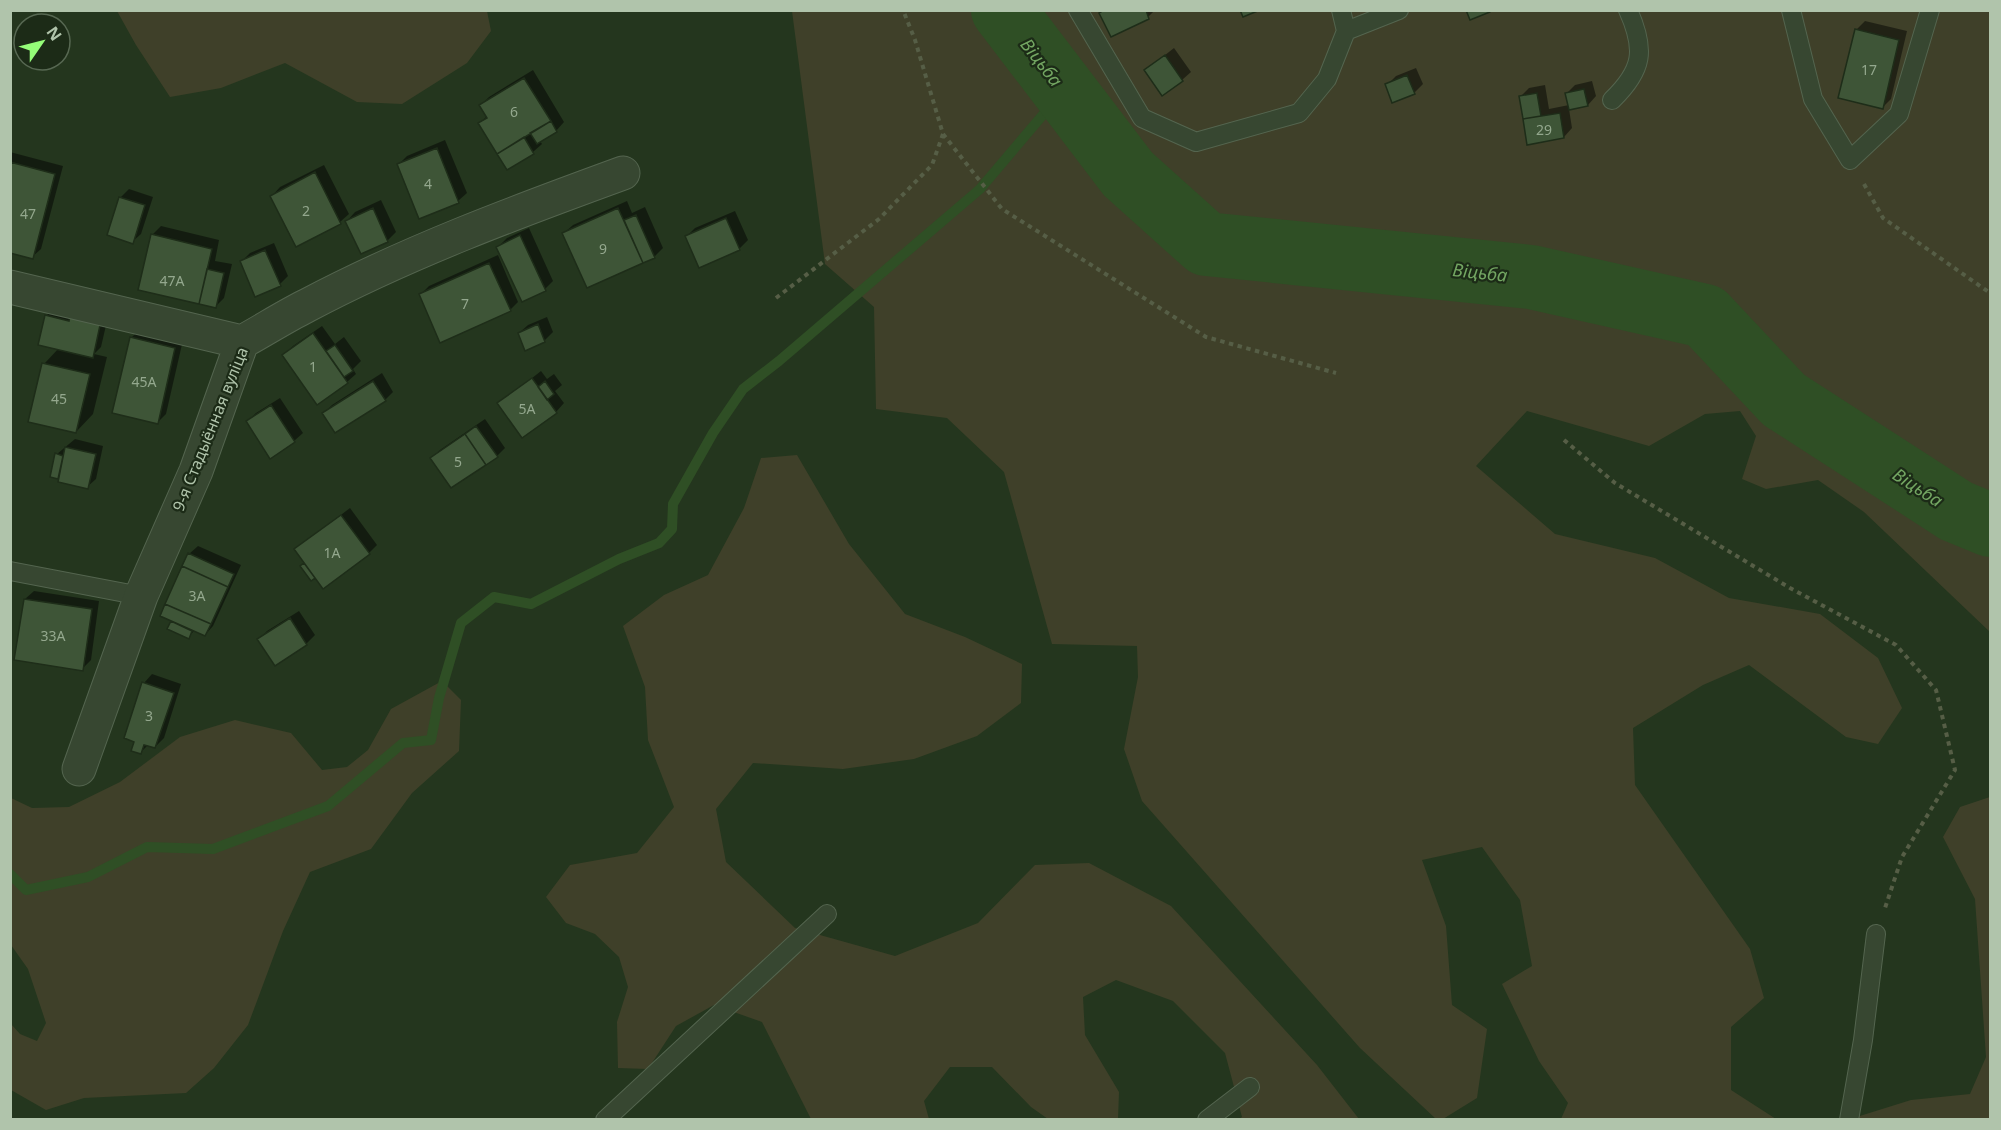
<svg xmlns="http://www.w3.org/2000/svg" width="2001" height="1130" font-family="'Noto Sans',sans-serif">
	<rect width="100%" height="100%" fill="#24361e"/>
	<path fill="#3f4029" d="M117 11H487L491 31 467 63 402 104 357 102 285 63 221 88 170 97 136 45Z
		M792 11H1990V632L1864 512 1818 480 1766 489 1742 479 1756 436 1740 411 1705 414 1649 446 1527 411 1476 466 1555 534 1655 558 1729 598 1820 614 1878 658 1902 708 1878 744 1846 737 1749 665 1703 685 1633 728 1635 785 1750 949 1764 998 1731 1027V1090L1776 1119H1561L1568 1103 1539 1061 1502 984 1532 966 1520 900 1482 847 1422 860 1446 926 1452 1005 1487 1029 1477 1098 1443 1119H1436L1360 1048 1142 801 1124 749 1138 677 1137 646 1052 644 1004 472 947 418 876 409 874 307 825 264Z
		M797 455 849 544 905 614 965 637 1022 664 1021 703 977 736 914 759 843 769 753 763 716 809 726 862 795 928 895 956 978 923 1035 865 1089 863 1171 906 1317 1065 1359 1119H1239L1242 1117 1225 1053 1173 1001 1116 980 1083 997 1085 1035 1119 1092 1118 1119H1048L1031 1107 992 1067H950L924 1101 929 1119H811L762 1022 714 1005 676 1026 648 1069 618 1068 617 1022 628 987 619 957 595 934 566 923 546 897 570 865 637 853 674 807 648 740 645 687 623 626 664 595 708 575 744 508 761 458Z
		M442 681 461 700 459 751 412 793 371 849 310 872 283 931 248 1025 214 1068 186 1093 84 1098 46 1110 11 1090V1024L20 1034 37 1041 46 1023 28 969 11 945V798L32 808 69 807 120 782 180 737 235 720 291 733 322 770 347 767 368 750 391 709Z
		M1990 797V1119L1847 1120 1911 1100 1970 1094 1986 1057 1975 899 1943 837 1960 807Z"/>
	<path fill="#0007" d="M1104 10H1155L1148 17 1112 35Z
		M1865 21 1907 31 1891 99 1883 107 1856 30Z
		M1174 48 1191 72 1182 80 1146 70Z
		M1416 68 1423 84 1414 93 1387 85 1396 76Z
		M533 70 564 122 556 131 540 141 542 144 533 152 480 123 487 116 481 105 489 97Z
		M1592 81 1596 96 1588 105 1569 109 1572 128 1564 137 1529 143 1520 97 1529 88 1545 85 1549 109 1569 105 1567 93 1575 85Z
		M445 140 467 193 458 201 399 164 407 156Z
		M10 152 63 166 41 249 32 257 10 251Z
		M324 165 349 214 340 222 297 245 272 196 280 187Z
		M129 189 153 197 141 234 132 242 109 234 121 197Z
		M381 200 396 232 387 241 361 252 347 221 355 212Z
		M627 201 632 213 645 207 663 248 654 257 587 286 564 233 573 225Z
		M735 211 748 240 739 249 687 236 695 228Z
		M161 226 219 240 215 261 232 264 224 298 215 307 152 235Z
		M529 228 553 281 545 289 498 247 507 238Z
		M274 243 288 276 280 284 241 262 250 253Z
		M498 255 518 302 510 310 420 295 429 286Z
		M55 307 110 308 101 347 94 354 107 357 93 414 76 432 44 364 59 348 46 316Z
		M547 317 553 332 545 340 526 349 519 333 528 325Z
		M322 326 335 344 344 337 361 361 353 369 356 374 347 382 284 355 293 346Z
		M140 329 183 340 166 414 158 422 131 338Z
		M541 371 547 379 554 374 562 385 555 391 564 403 556 412 499 404Z
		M382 373 393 392 385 400 324 413 332 405Z
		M280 398 303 433 294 441 248 421 256 413Z
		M485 419 505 448 497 456 432 458 440 450Z
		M75 439 103 446 96 479 87 487 52 476 57 454Z
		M350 508 377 545 369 553 311 579 302 566 306 562 296 549Z
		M198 546 241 565 213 626 205 635 195 630 188 637 169 628 173 620 189 554Z
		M34 591 99 601 91 660 82 669 25 599Z
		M299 611 315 635 306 644 275 664 259 640 267 631Z
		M152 674 181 684 164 738 155 747 148 745 141 752 144 683Z"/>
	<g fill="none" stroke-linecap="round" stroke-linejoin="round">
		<path stroke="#2f4f25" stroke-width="10" d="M10 874 26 890 88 877 147 847 213 849 328 806 403 743 431 740 439 698 461 623 494 597 531 604 619 559 659 543 672 529 673 504 713 433 743 389 779 361 980 189 1064 90"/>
		<path stroke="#2f4f25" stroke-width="64" d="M1003 10 1128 174 1206 244 1531 277 1705 316 1784 400 1956 511 1990 525"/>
	</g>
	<path fill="#3e5537" stroke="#1e2d19" stroke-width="1.5" d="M1104 10H1146L1149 19 1111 37 1099 13Z
		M1240 10H1260L1243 17Z
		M1466 10H1490V12L1470 20Z
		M1855 29 1899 40 1883 109 1838 98Z
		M1165 55 1183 81 1162 96 1144 70Z
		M1407 75 1415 94 1392 103 1385 84Z
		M524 78 551 121 497 154 478 123 487 118 479 105Z
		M1584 89 1588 106 1569 110 1565 93Z
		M1537 93 1541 116 1523 119 1519 96Z
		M1560 113 1564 138 1527 145 1523 119Z
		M551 121 557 132 537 144 530 133Z
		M524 137 534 154 507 170 497 154Z
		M437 148 459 203 419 219 397 164Z
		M10 162 55 174 33 259 10 253Z
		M315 172 341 224 296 247 270 196Z
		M119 197 145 205 133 244 107 235Z
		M373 208 388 242 361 254 345 221Z
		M618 208 643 263 587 288 562 233Z
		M636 215 655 258 643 263 624 220Z
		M726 218 740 250 699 268 685 236Z
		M151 234 212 249 199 304 138 290Z
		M520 235 546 291 522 302 496 247Z
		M265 250 281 286 255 297 240 261Z
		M489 263 511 311 440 343 419 294Z
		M207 269 224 273 216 308 199 304Z
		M71 309 102 316 93 358 38 345 45 315 69 321Z
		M538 324 545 342 525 351 518 333Z
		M313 333 348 383 317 405 282 355Z
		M130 337 175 348 158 424 112 413Z
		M335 345 353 371 344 377 326 351Z
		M42 363 90 374 76 433 28 422Z
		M532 378 557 413 522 438 497 403Z
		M373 381 386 401 335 433 322 413Z
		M545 381 554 394 547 400 538 387Z
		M271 405 295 442 270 459 246 421Z
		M476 426 498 457 486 465 465 434Z
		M465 434 486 465 451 488 430 458Z
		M65 447 96 454 88 489 58 482Z
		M55 453 63 456 58 479 50 477Z
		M341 515 370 554 323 589 294 549Z
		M188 553 234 574 228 587 182 566Z
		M304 563 315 578 311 581 300 566Z
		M182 566 228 587 211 624 165 604Z
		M24 599 92 609 83 671 14 660Z
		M165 604 211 624 205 636 160 616Z
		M290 618 307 645 275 666 257 639Z
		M171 621 192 631 189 639 167 629Z
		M142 682 174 693 155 748 144 745 141 754 131 751 134 742 124 738Z"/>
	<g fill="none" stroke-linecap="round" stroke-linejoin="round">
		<defs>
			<path id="service" d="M1078 10 1142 118 1196 142 1299 113 1327 79 1346 31 1341 10
				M1791 10 1813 99 1850 160 1899 114 1930 10
				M1346 31 1399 10
				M1612 100C1643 70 1646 50 1628 10
				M10 571 141 596
				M605 1120 827 914
				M1207 1120 1250 1087
				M1849 1120 1863 1040 1876 934"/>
			<path id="minor" d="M10 287 242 342
				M79 769 141 596 196 471 242 342C264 330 284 317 306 306 408 252 516 212 623 173"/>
		</defs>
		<use href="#service" stroke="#54654f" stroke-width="20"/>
		<use href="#minor" stroke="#54654f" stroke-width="35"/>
		<path stroke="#565e46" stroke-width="4" stroke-dasharray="4.5 4.5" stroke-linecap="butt" d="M943 134 1002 209 1206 337 1336 373
			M1864 184 1883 218 1990 293
			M776 298 879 219 932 165 943 134 915 40 903 10
			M1564 440 1615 483 1790 588 1896 645 1936 690 1955 770 1902 857 1885 908"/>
		<use href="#service" stroke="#374731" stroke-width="18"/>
		<use href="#minor" stroke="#374731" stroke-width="33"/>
	</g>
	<g text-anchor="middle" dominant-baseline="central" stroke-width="4.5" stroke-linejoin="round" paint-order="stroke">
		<g font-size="14" fill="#94a88e">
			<text x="1869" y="69">17</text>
			<text x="514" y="111">6</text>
			<text x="1544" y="129">29</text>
			<text x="428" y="183">4</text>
			<text x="306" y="210">2</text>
			<text x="28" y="213">47</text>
			<text x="603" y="248">9</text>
			<text x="172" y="280">47А</text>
			<text x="465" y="303">7</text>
			<text x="313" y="366">1</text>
			<text x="144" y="381">45А</text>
			<text x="59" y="398">45</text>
			<text x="527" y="408">5А</text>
			<text x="458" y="461">5</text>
			<text x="332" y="552">1А</text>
			<text x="197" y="595">3А</text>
			<text x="53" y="635">33А</text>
			<text x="149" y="715">3</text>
		</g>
		<g font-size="16" fill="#b0c4ab" stroke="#1c2b17">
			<text transform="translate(210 429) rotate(-68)">9-я Стадыённая вуліца</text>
		</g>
		<g font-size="18" font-style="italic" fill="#73a662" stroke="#1c2b17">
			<text transform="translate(1042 62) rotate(52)">Віцьба</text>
			<text transform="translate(1480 272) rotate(6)">Віцьба</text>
			<text transform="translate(1918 487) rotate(33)">Віцьба</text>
		</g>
	</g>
	<rect width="2001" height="1130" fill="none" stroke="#b0c4ab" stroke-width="24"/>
	<g transform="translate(42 42) rotate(55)"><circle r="28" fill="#1c2b17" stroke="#576852" stroke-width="1.5"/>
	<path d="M0-4.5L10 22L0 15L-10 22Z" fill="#94fc78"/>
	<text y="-9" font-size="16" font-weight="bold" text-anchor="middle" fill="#b0c4ab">N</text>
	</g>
</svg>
